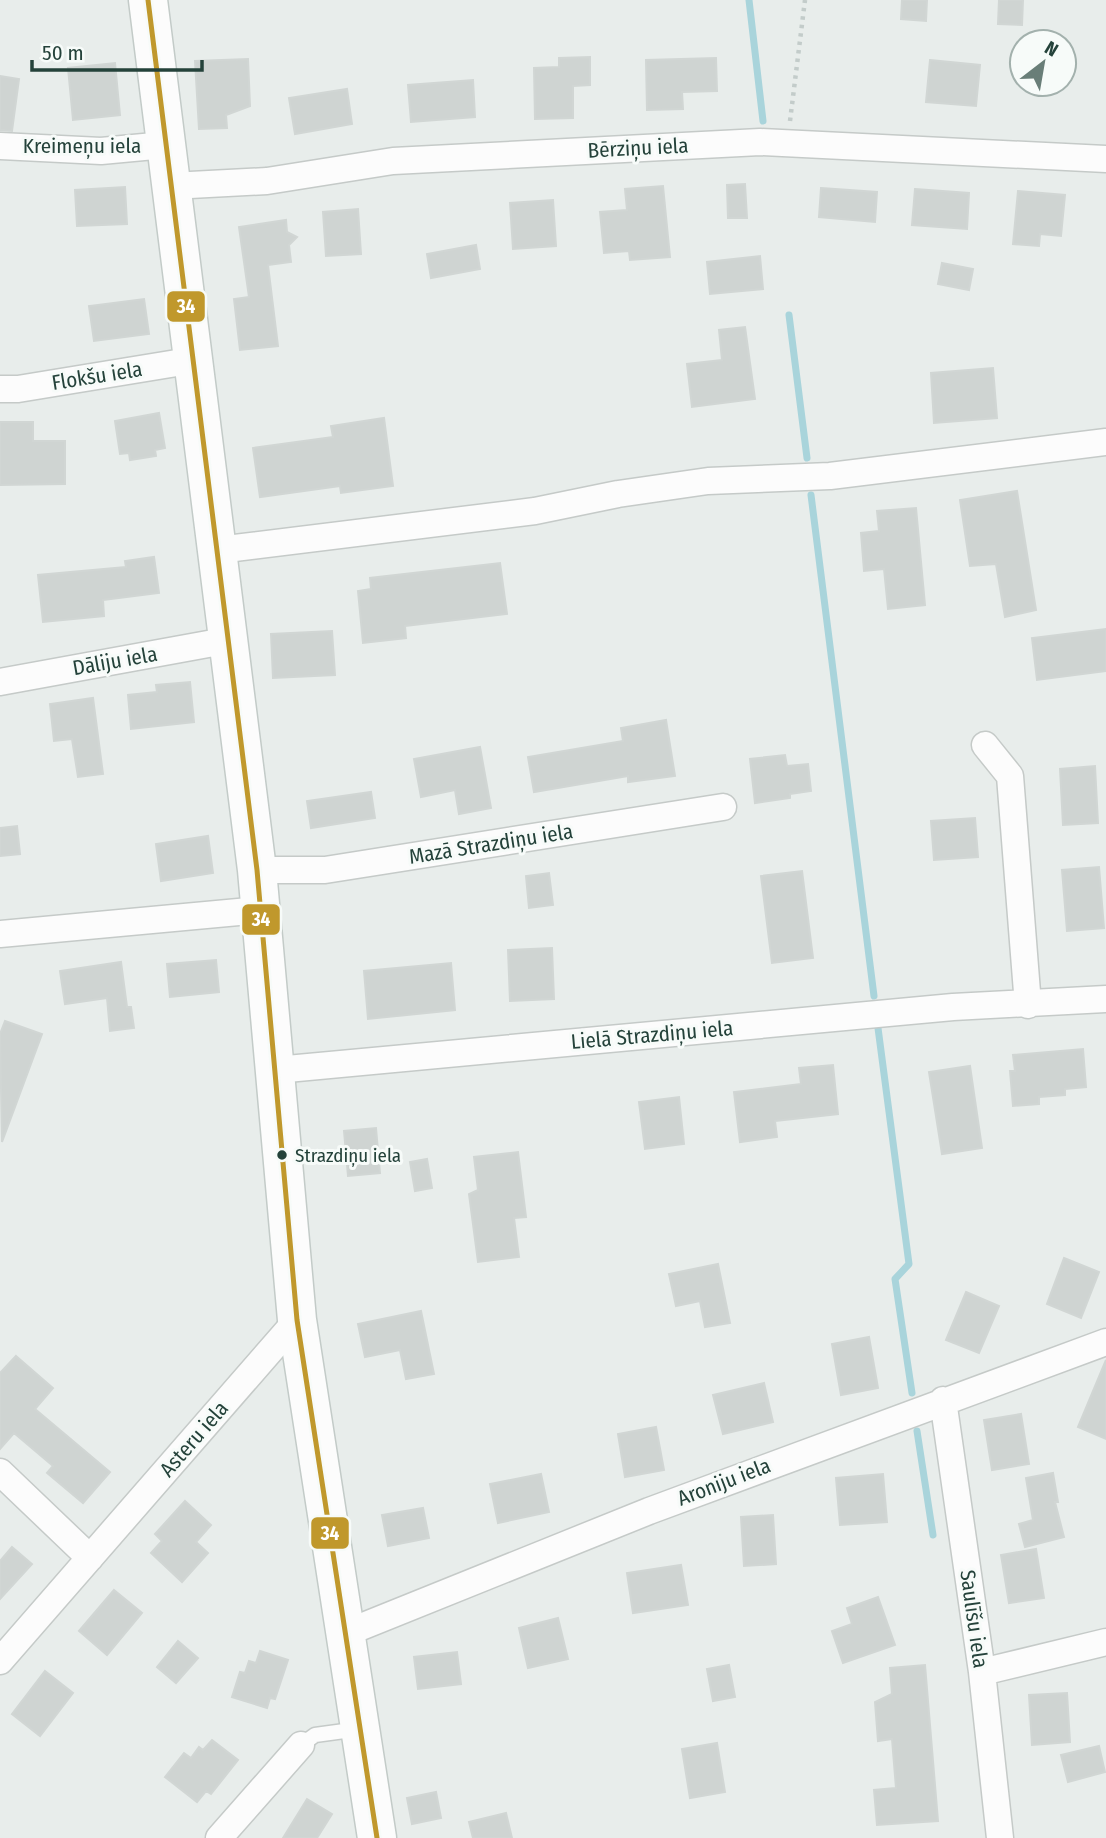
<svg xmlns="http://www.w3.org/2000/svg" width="1106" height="1838" font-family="'Fira Sans Condensed',sans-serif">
	<rect width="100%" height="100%" fill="#e8edeb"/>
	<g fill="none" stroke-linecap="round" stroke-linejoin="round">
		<path stroke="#a9d4db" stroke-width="7" d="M749 0 763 121
			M789 315 807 458
			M811 495 874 996
			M878 1028 909 1264 895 1279 912 1393
			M917 1431 933 1535"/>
	</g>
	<path fill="#cfd4d2" stroke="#d1d6d4" stroke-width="2" d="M902 0H927L926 21 901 19Z
		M999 0H1023L1022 25 998 24Z
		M590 57V85L573 86V118L535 119 534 68 559 67V58Z
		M716 58 717 91 682 92 683 109 647 110 646 60Z
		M248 59 250 106 226 115 227 128 199 129 195 61Z
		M930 60 980 65 976 106 926 102Z
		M115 63 120 115 73 120 68 68Z
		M0 76 19 79 12 131 0 130Z
		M473 80 475 117 411 122 408 85Z
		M347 89 352 124 295 134 289 98Z
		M745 184 747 218H728L727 185Z
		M663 186 670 257 630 260 629 251 604 253 600 212 627 210 625 189Z
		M125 187 127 224 77 226 75 190Z
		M821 188 877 192 875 222 819 217Z
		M915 189 969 193 967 229 912 225Z
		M1018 191 1065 195 1061 236 1040 234 1039 246 1013 244Z
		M553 200 556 246 513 249 510 203Z
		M358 209 361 254 326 256 323 212Z
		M286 220 287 232 297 237 289 245 291 262 268 265 278 346 240 350 234 299 249 297 239 227Z
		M476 245 480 269 431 278 427 254Z
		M760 256 763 289 710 294 707 262Z
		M942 263 973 269 969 290 938 284Z
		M144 299 149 334 94 341 89 306Z
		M745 327 755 399 692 407 687 364 722 360 719 330Z
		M993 368 997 418 934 423 931 373Z
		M159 413 165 448 155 450 156 456 130 460 129 453 120 454 115 421Z
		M384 418 393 486 341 493 340 486 260 497 253 448 333 437 331 426Z
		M0 422H33V441H65V484L0 485Z
		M1017 491 1036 610 1005 617 996 564 970 566 960 500Z
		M916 508 925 605 888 609 884 569 864 571 861 533 879 531 877 511Z
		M154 557 159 593 103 600 104 616 43 622 38 575 126 567 125 561Z
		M500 563 507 614 405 626 406 638 363 643 358 591 371 589 370 578Z
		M1106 629V671L1037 680 1032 638Z
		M332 631 335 675 273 678 271 634Z
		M190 682 194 722 131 729 128 695 157 692 156 685Z
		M93 698 103 774 78 777 72 739 54 741 50 704Z
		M666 720 675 776 628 782V776L534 792 528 757 623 741 621 728Z
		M480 747 491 808 459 814 455 790 421 797 414 759Z
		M785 755 787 766 808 764 811 791 790 794V798L755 803 750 759Z
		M1095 766 1098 823 1063 825 1060 769Z
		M371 792 375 818 311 828 307 801Z
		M975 818 978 857 934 860 931 821Z
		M17 826 20 854 0 856V828Z
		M208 836 213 873 161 881 156 844Z
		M1099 867 1104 928 1067 931 1062 870Z
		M802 871 813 958 772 963 761 876Z
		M549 873 553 905 529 908 526 876Z
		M552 948 554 999 510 1001 508 950Z
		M216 960 219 992 170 997 167 964Z
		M121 962 127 1007H131L134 1028 110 1031 107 998 65 1004 60 971Z
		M451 963 455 1010 368 1019 364 971Z
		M5 1021 42 1034 2 1142 0 1034Z
		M1083 1049 1086 1087 1065 1089V1095L1039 1097V1104L1013 1106 1010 1071H1015L1013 1055Z
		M833 1065 838 1114 775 1121 777 1137 740 1142 734 1092 801 1084 799 1068Z
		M970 1066 982 1148 942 1154 929 1072Z
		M679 1097 684 1144 645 1149 639 1102Z
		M376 1128 380 1173 348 1176 344 1131Z
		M518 1152 526 1217 514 1218 519 1257 478 1262 469 1194 478 1190 474 1157Z
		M427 1159 432 1188 415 1191 410 1162Z
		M1064 1258 1099 1272 1081 1318 1047 1304Z
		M718 1264 730 1323 705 1327 700 1301 676 1306 669 1274Z
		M966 1292 999 1306 979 1353 946 1340Z
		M421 1311 434 1374 406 1379 400 1350 365 1357 358 1324Z
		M869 1337 878 1388 841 1395 832 1344Z
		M16 1356 53 1388 35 1409 110 1472 83 1503 47 1473 53 1466 14 1433 0 1449V1373Z
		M1106 1360V1439L1078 1427Z
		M764 1383 773 1422 723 1434 713 1395Z
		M1021 1414 1029 1464 992 1470 984 1420Z
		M656 1427 664 1470 625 1477 618 1434Z
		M1053 1473 1058 1502H1055L1064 1537 1025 1547 1019 1524 1033 1520 1026 1478Z
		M541 1474 549 1512 498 1523 490 1484Z
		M883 1474 887 1522 840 1525 836 1478Z
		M185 1501 211 1525 196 1542 208 1553 182 1582 151 1553 162 1541 155 1534Z
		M423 1508 429 1538 388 1546 382 1515Z
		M773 1515 776 1564 744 1566 741 1517Z
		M12 1547 32 1564 0 1599V1561Z
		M1036 1549 1044 1598 1009 1603 1001 1555Z
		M681 1565 688 1605 633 1613 627 1573Z
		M114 1590 142 1613 107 1655 79 1631Z
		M878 1597 895 1645 843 1663 832 1631 852 1624 847 1608Z
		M558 1618 568 1659 528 1668 519 1628Z
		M178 1641 198 1658 176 1683 157 1667Z
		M260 1651 288 1660 275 1699 270 1698 267 1708 232 1697 240 1672 245 1673 249 1661 256 1663Z
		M457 1652 461 1684 418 1689 414 1657Z
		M729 1665 735 1697 713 1701 707 1669Z
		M925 1665 938 1821 877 1825 874 1790 896 1788 892 1739 878 1741 875 1702 892 1694 890 1668Z
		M45 1671 73 1693 40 1736 12 1714Z
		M1067 1693 1070 1742 1032 1745 1029 1695Z
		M212 1740 238 1760 211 1794 206 1791 197 1802 165 1777 184 1753 191 1758 199 1747 203 1750Z
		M717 1743 725 1792 690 1798 682 1749Z
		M1099 1746 1105 1772 1068 1782 1061 1755Z
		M436 1792 441 1818 412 1824 407 1798Z
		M307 1799 332 1814 317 1838H283Z
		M506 1813 512 1838H473L469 1822Z"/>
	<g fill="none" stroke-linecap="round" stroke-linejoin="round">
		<defs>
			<path id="lane" d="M301 1745 315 1735 359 1729"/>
			<path id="street" d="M0 146 101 151 165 145
				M171 186 267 181 393 161 760 142 1106 159
				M0 389H18L195 360
				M218 550 535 511 618 494 708 481 830 476 1106 442
				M0 682 230 640
				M985 745 1010 776 1028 1005
				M257 870H325L723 807
				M0 934 260 910
				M276 1070 953 1007 1106 999
				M943 1400 982 1672 1000 1838
				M0 1472 90 1558
				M346 1633 649 1511 1106 1342
				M0 1661 297 1320
				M982 1672 1106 1642
				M219 1838 301 1745"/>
			<path id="secondary" d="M148 0 257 870 297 1320 377 1838"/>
		</defs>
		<use href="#lane" stroke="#c5cac8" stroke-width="17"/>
		<use href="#street" stroke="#c5cac8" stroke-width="29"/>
		<use href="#secondary" stroke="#c3cbc8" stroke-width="41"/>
		<path stroke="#c3ccca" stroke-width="4.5" stroke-dasharray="3.5 5" stroke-linecap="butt" d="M790 121 805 0"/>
		<use href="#lane" stroke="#fcfcfc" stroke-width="14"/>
		<use href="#street" stroke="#fcfcfc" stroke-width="26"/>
		<use href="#secondary" stroke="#fcfcfc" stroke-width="38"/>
		<defs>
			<path id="bus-1" d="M148 0 257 870 297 1320 377 1838"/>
		</defs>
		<use href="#bus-1" stroke="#f7fbf9" stroke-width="10"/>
		<use href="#bus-1" stroke="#c0982c" stroke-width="5"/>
	</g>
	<circle fill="#24423a" stroke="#f7fbf9" stroke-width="2.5" cx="282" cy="1155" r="6"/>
	<g text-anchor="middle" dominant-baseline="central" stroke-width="6" stroke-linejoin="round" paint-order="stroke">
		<g font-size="19" fill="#24423a" stroke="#f7fbf9" text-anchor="start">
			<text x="295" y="1155">Strazdiņu iela</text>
		</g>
		<g font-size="21" fill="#24423a" stroke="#f7fbf9">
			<text x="82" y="146">Kreimeņu iela</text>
			<text transform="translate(638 148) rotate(-3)">Bērziņu iela</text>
			<text transform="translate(97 376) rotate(-9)">Flokšu iela</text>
			<text transform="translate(115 661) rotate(-10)">Dāliju iela</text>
			<text transform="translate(491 844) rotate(-9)">Mazā Strazdiņu iela</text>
			<text transform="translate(652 1035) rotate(-5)">Lielā Strazdiņu iela</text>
			<text transform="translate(194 1439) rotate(-49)">Asteru iela</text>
			<text transform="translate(724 1482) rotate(-21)">Aroniju iela</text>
			<text transform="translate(974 1619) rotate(82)">Saulīšu iela</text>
		</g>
	</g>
	<g stroke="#f7fbf9" stroke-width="2.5">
		<rect x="166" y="290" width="40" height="33" rx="7" fill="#c0982c"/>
		<rect x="241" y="903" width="40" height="33" rx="7" fill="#c0982c"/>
		<rect x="310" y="1516" width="40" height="34" rx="7" fill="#c0982c"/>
	</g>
	<g font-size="19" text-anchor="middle" font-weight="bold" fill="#fff">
		<text x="186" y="313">34</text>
		<text x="261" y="926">34</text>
		<text x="330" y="1540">34</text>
	</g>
	<g transform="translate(1043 63) rotate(31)"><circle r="33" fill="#f7fbf9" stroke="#a3b1ad" stroke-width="2"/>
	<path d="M0-5L12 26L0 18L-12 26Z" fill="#697e78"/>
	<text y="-10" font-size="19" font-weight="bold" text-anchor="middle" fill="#24423a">N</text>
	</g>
	<path d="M32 60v10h170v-10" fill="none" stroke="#24423a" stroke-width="3.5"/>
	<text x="42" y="60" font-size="21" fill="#24423a" stroke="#f7fbf9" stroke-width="5" paint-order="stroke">50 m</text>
</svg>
